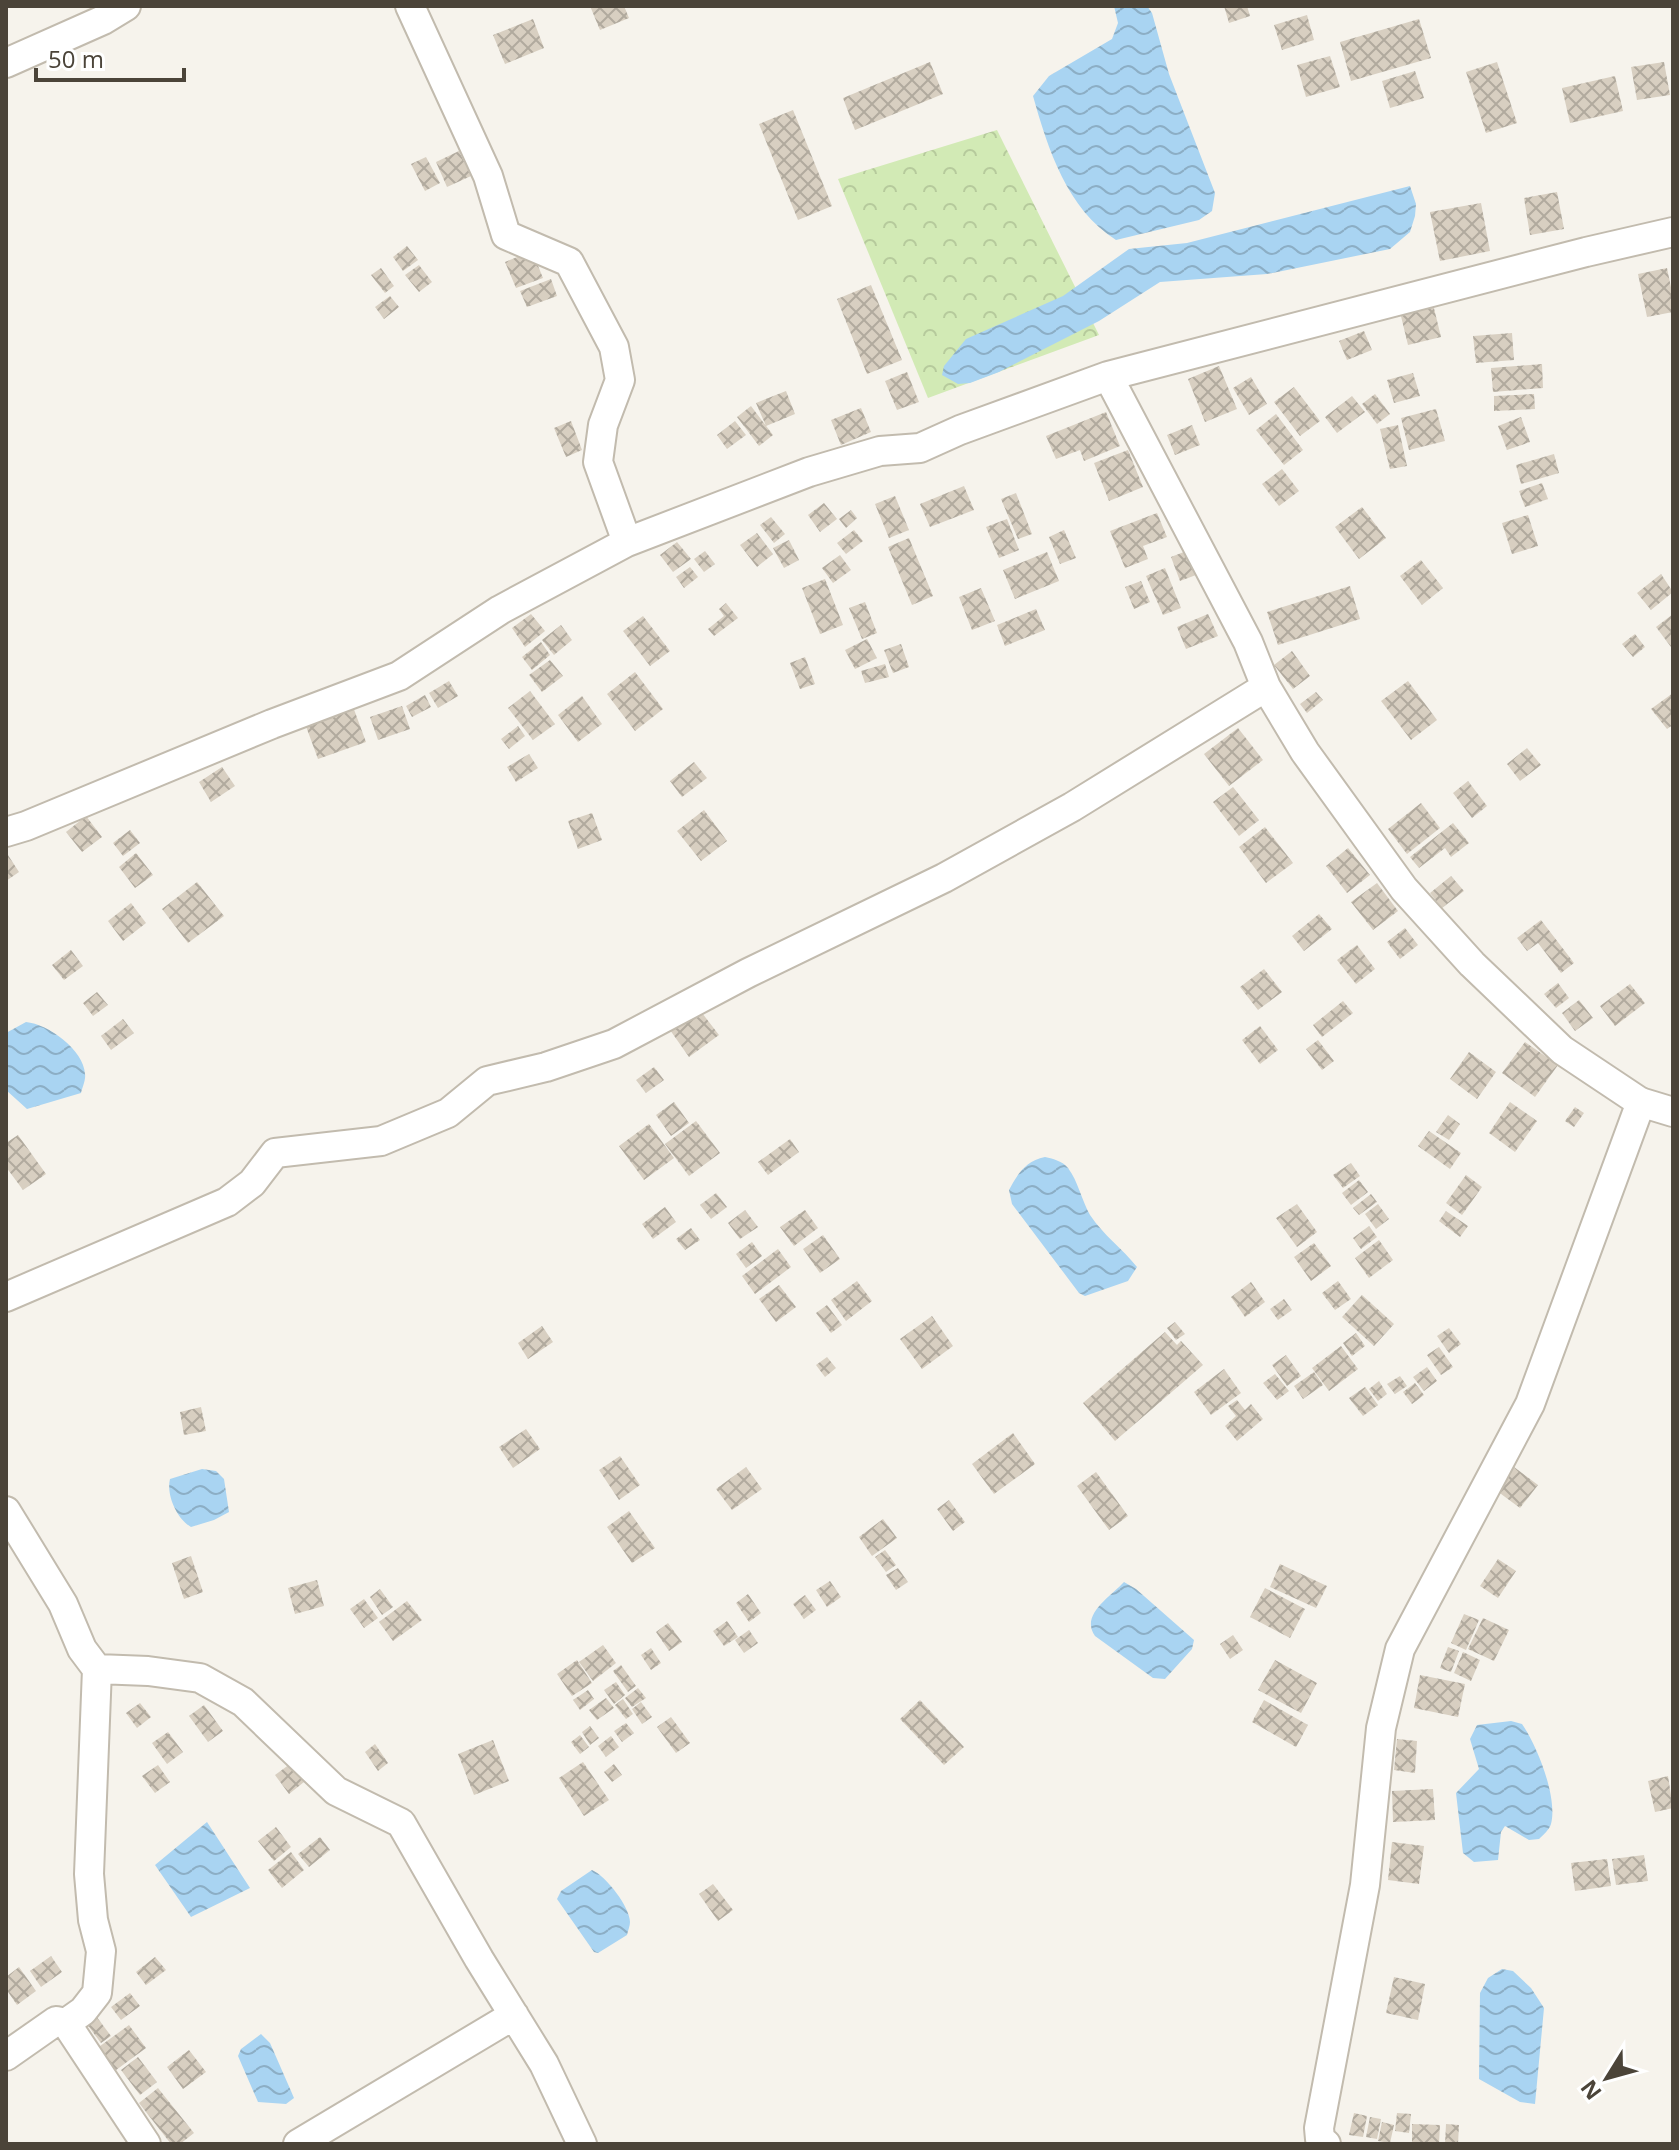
<svg xmlns="http://www.w3.org/2000/svg" width="1679" height="2150" font-family="'Open Sans',sans-serif">
	<defs>
		<pattern id="park-crowns" width="20" height="18" patternUnits="userSpaceOnUse" patternTransform="scale(2)"><rect width="20" height="18" fill="#d2eab5"/><path d="M2 6a3 3 0 1 1 6 0M12 15a3 3 0 1 1 6 0" fill="none" stroke="#b6ca9c"/></pattern>
		<pattern id="water-waves" width="16" height="10" patternUnits="userSpaceOnUse" patternTransform="scale(2)"><rect width="16" height="10" fill="#a9d4f2"/><path d="M0 5q4-4 8 0t8 0" fill="none" stroke="#8caec5"/></pattern>
		<pattern id="building-cross-hatch" width="8" height="8" patternUnits="userSpaceOnUse" patternTransform="scale(2)"><rect width="8" height="8" fill="#d8cfc1"/><path d="M0 0l8 8M0 8l8-8" fill="none" stroke="#b1aa9e"/></pattern>
	</defs>
	<rect width="100%" height="100%" fill="#f6f3ec"/>
	<path fill="url(#park-crowns)" d="M997 130 1099 335 928 398 838 179Z"/>
	<path fill="url(#water-waves)" d="M1114 6H1147L1152 13 1169 74 1215 193 1212 211 1199 220 1116 240C1067 209 1048 149 1033 96L1049 76 1112 39 1118 23Z
		M1410 186 1416 204 1415 216 1410 232 1390 249 1267 274 1160 282 1099 321 999 372 970 383 958 384 942 375 944 366 966 339 1063 296 1129 249 1187 243Z
		M26 1022C48 1024 84 1050 85 1074 86 1080 82 1088 81 1093L27 1109 6 1090V1033Z
		M1045 1157C1054 1159 1062 1161 1068 1168 1078 1181 1082 1201 1090 1215 1104 1236 1122 1248 1137 1267L1128 1281 1085 1296 1079 1293 1012 1204 1009 1190C1018 1173 1026 1161 1045 1157Z
		M202 1469 216 1471 224 1479 229 1512 214 1520 191 1527C177 1519 166 1495 170 1479Z
		M1124 1582 1136 1589 1194 1640 1192 1649 1165 1679 1153 1678 1095 1636C1080 1615 1110 1597 1124 1582Z
		M1511 1721 1522 1724C1537 1745 1558 1798 1551 1824 1549 1830 1544 1834 1539 1839L1529 1840 1505 1826 1501 1832 1498 1860 1474 1862 1463 1853 1456 1793 1479 1769 1470 1739 1477 1725Z
		M207 1822 250 1888 191 1917 155 1865Z
		M592 1870C606 1876 630 1907 630 1922 630 1926 628 1930 627 1935L598 1953 594 1952 557 1899 561 1891Z
		M1502 1969 1513 1971 1531 1988 1544 2008 1535 2104 1520 2102 1479 2079 1480 1993 1488 1978Z
		M261 2034 270 2043 291 2091 294 2098 286 2104 258 2102 238 2056 241 2049Z"/>
	<path fill="url(#building-cross-hatch)" d="M590 6H624L629 18 600 30Z
		M1224 6H1247L1250 16 1229 23Z
		M1307 15 1314 40 1282 50 1274 25Z
		M533 19 544 48 505 64 493 35Z
		M1419 19 1431 58 1351 81 1340 42Z
		M1330 56 1340 87 1306 97 1297 65Z
		M930 62 943 94 855 130 843 98Z
		M1497 62 1517 123 1486 133 1466 72Z
		M1664 62 1670 95 1637 100 1631 67Z
		M1415 71 1424 98 1390 108 1382 81Z
		M1615 76 1623 111 1570 123 1562 88Z
		M793 110 832 206 798 220 759 124Z
		M459 151 471 176 447 187 436 162Z
		M426 157 440 183 425 191 411 164Z
		M1557 192 1564 229 1530 235 1524 198Z
		M1481 203 1490 251 1440 261 1430 212Z
		M407 246 418 260 403 271 393 257Z
		M532 251 543 278 516 288 505 262Z
		M419 265 432 282 419 292 405 275Z
		M381 268 394 286 385 293 371 275Z
		M1667 268 1673 297V312L1647 317 1638 274Z
		M551 279 557 296 527 307 520 291Z
		M871 285 902 360 867 374 837 299Z
		M390 296 399 307 384 319 375 307Z
		M1432 300 1441 337 1408 345 1399 308Z
		M1364 331 1372 350 1347 360 1339 341Z
		M1512 333 1514 360 1476 363 1473 336Z
		M1542 364 1543 388 1493 392 1491 368Z
		M1219 366 1237 409 1205 422 1188 379Z
		M907 372 919 402 897 410 885 381Z
		M1413 373 1420 396 1394 403 1387 380Z
		M1251 377 1267 404 1249 415 1233 388Z
		M1294 387 1320 421 1300 436 1274 402Z
		M786 391 795 414 766 426 756 403Z
		M1375 394 1390 414 1377 424 1362 404Z
		M1534 394 1535 409 1494 411V396Z
		M1352 396 1365 412 1337 433 1325 417Z
		M751 406 773 435 759 446 737 417Z
		M861 408 871 432 841 445 831 420Z
		M1436 409 1445 441 1409 450 1401 418Z
		M1106 412 1120 446 1084 461 1080 450 1056 459 1046 436Z
		M1276 414 1303 450 1284 465 1256 430Z
		M1521 417 1530 442 1507 450 1498 426Z
		M571 421 582 450 566 457 554 428Z
		M735 421 746 435 727 449 717 435Z
		M1192 425 1200 445 1175 455 1167 435Z
		M1398 425 1407 466 1390 469 1380 429Z
		M1128 450 1143 487 1109 501 1094 463Z
		M1554 454 1559 473 1521 484 1516 465Z
		M1282 469 1299 491 1279 506 1262 484Z
		M1542 483 1548 499 1525 507 1519 491Z
		M964 486 974 510 930 527 920 504Z
		M1016 493 1032 534 1018 539 1001 499Z
		M895 496 909 530 889 538 875 504Z
		M824 503 837 519 820 532 808 515Z
		M1362 507 1386 538 1359 559 1335 527Z
		M851 510 857 518 846 528 839 519Z
		M1157 513 1167 537 1143 546 1148 559 1125 568 1110 531Z
		M1528 515 1538 546 1512 554 1502 523Z
		M771 517 785 534 774 543 760 525Z
		M1007 519 1019 550 999 558 986 527Z
		M854 530 863 541 846 554 837 543Z
		M1064 530 1076 558 1060 564 1049 537Z
		M757 533 773 554 757 567 740 545Z
		M909 538 933 596 912 605 888 547Z
		M789 540 799 560 784 568 773 548Z
		M677 542 691 559 673 572 660 555Z
		M1194 548 1204 572 1180 581 1171 557Z
		M705 551 715 564 704 572 694 559Z
		M1047 552 1059 581 1015 599 1003 570Z
		M840 555 851 570 833 583 822 568Z
		M1421 560 1443 588 1422 605 1400 576Z
		M690 567 698 577 684 588 676 577Z
		M1165 568 1181 608 1163 615 1146 576Z
		M1661 574 1673 592 1651 610 1637 593Z
		M825 579 843 625 820 634 802 588Z
		M1141 581 1150 602 1134 609 1125 587Z
		M1350 586 1360 619 1278 645 1267 612Z
		M981 588 995 621 972 630 959 597Z
		M865 602 877 633 862 639 849 608Z
		M726 603 738 618 714 636 708 629 724 616 719 609Z
		M1036 609 1045 630 1005 646 997 625Z
		M531 614 545 631 525 647 512 628Z
		M1208 614 1218 636 1186 649 1177 627Z
		M1673 614V645L1671 647 1656 627Z
		M643 616 670 651 650 666 623 631Z
		M561 625 572 640 554 655 542 640Z
		M1635 634 1645 647 1633 657 1622 644Z
		M867 639 877 658 855 669 845 650Z
		M541 642 550 655 532 670 522 657Z
		M901 644 909 667 893 673 884 650Z
		M1292 651 1310 676 1293 689 1274 665Z
		M805 657 815 684 800 689 790 663Z
		M550 660 563 676 542 692 529 675Z
		M885 664 889 677 865 683 861 671Z
		M635 672 663 709 635 731 607 694Z
		M449 681 458 696 438 708 429 693Z
		M1408 681 1437 720 1411 740 1381 701Z
		M530 691 555 724 533 740 508 708Z
		M1316 692 1323 700 1307 713 1300 704Z
		M1673 693V725L1667 729 1651 709Z
		M425 695 431 707 412 717 406 706Z
		M582 696 602 724 578 742 558 715Z
		M352 704 366 742 318 759 304 721Z
		M402 706 410 729 378 740 370 717Z
		M518 726 525 736 509 749 501 739Z
		M1238 728 1263 760 1229 786 1204 754Z
		M1527 748 1541 765 1520 781 1507 764Z
		M529 754 538 768 516 782 507 767Z
		M694 762 707 778 682 797 670 781Z
		M222 767 235 786 211 802 199 782Z
		M1468 781 1487 806 1472 818 1453 793Z
		M1233 787 1259 820 1239 836 1213 802Z
		M1421 803 1440 828 1407 854 1388 829Z
		M704 810 727 841 701 861 677 831Z
		M592 813 602 840 578 849 568 821Z
		M86 816 102 837 82 852 66 832Z
		M1453 823 1469 843 1451 857 1445 848 1419 868 1410 857Z
		M1265 827 1293 863 1266 883 1239 847Z
		M130 830 140 843 123 856 113 843Z
		M1348 848 1370 875 1347 893 1326 866Z
		M6 852 19 872 6 881Z
		M136 853 153 875 135 888 119 867Z
		M1451 876 1464 891 1442 908 1430 893Z
		M197 882 224 916 188 943 162 909Z
		M1377 883 1398 911 1373 930 1351 902Z
		M131 903 146 923 123 941 108 921Z
		M1319 914 1332 929 1304 951 1292 936Z
		M1541 920 1574 963 1561 973 1538 943 1527 951 1517 938Z
		M1405 928 1418 945 1400 959 1387 942Z
		M1357 945 1375 969 1356 984 1337 960Z
		M71 950 83 966 64 980 52 965Z
		M1264 969 1282 992 1258 1010 1240 987Z
		M1558 983 1569 998 1556 1008 1544 994Z
		M1630 984 1645 1003 1615 1026 1600 1006Z
		M97 992 108 1005 93 1016 83 1003Z
		M1579 1000 1593 1018 1575 1031 1562 1013Z
		M1343 1001 1353 1013 1322 1037 1313 1025Z
		M699 1009 719 1035 689 1057 670 1030Z
		M123 1019 134 1033 111 1050 101 1036Z
		M1260 1026 1278 1050 1260 1064 1242 1040Z
		M1318 1040 1334 1061 1322 1070 1306 1049Z
		M1525 1042 1558 1065 1535 1097 1502 1073Z
		M1469 1052 1496 1072 1477 1099 1450 1079Z
		M654 1067 664 1080 646 1093 636 1080Z
		M674 1102 689 1123 671 1136 656 1115Z
		M1510 1102 1537 1121 1515 1152 1489 1133Z
		M1575 1107 1584 1113 1574 1127 1565 1121Z
		M1448 1115 1460 1124 1449 1140 1436 1132Z
		M696 1121 720 1153 689 1176 665 1144Z
		M649 1124 674 1158 644 1180 619 1146Z
		M1429 1131 1461 1153 1450 1169 1418 1146Z
		M18 1135 46 1174 23 1190 6 1167V1143Z
		M790 1139 799 1152 768 1175 758 1162Z
		M1351 1163 1360 1176 1343 1188 1333 1175Z
		M1466 1175 1482 1187 1462 1215 1446 1203Z
		M1359 1180 1368 1192 1351 1205 1342 1193Z
		M716 1193 727 1207 711 1219 700 1205Z
		M1371 1194 1377 1202 1359 1215 1353 1208Z
		M1297 1204 1317 1232 1297 1247 1276 1218Z
		M1378 1204 1389 1219 1376 1229 1365 1214Z
		M665 1207 676 1222 653 1239 642 1224Z
		M745 1210 758 1227 740 1239 728 1223Z
		M805 1210 818 1228 794 1246 780 1227Z
		M1446 1211 1468 1226 1460 1237 1439 1221Z
		M1369 1226 1377 1237 1361 1249 1353 1238Z
		M691 1228 700 1240 685 1250 676 1239Z
		M823 1235 840 1259 820 1273 803 1249Z
		M1379 1240 1393 1260 1369 1278 1355 1258Z
		M752 1242 762 1256 746 1268 736 1254Z
		M1314 1243 1331 1266 1311 1281 1294 1257Z
		M778 1249 791 1267 755 1294 742 1276Z
		M857 1281 872 1301 846 1321 831 1300Z
		M1338 1281 1351 1299 1335 1310 1322 1293Z
		M1251 1282 1265 1302 1245 1317 1231 1297Z
		M779 1285 796 1307 776 1322 759 1299Z
		M1362 1295 1394 1324 1374 1346 1342 1317Z
		M1284 1299 1292 1310 1278 1320 1270 1309Z
		M827 1305 842 1325 831 1333 816 1313Z
		M932 1316 953 1346 922 1369 900 1339Z
		M1175 1322 1185 1334 1176 1340 1167 1328Z
		M542 1326 553 1342 528 1359 518 1343Z
		M1449 1328 1461 1344 1449 1353 1437 1336Z
		M1165 1332 1177 1345 1181 1341 1203 1365 1115 1441 1083 1403Z
		M1356 1333 1365 1346 1352 1356 1343 1343Z
		M1341 1346 1358 1369 1329 1391 1312 1368Z
		M1439 1347 1453 1367 1441 1375 1427 1355Z
		M1286 1355 1301 1376 1287 1386 1272 1365Z
		M827 1357 836 1368 825 1377 816 1365Z
		M1427 1367 1437 1381 1424 1391 1413 1377Z
		M1224 1369 1241 1393 1211 1415 1194 1392Z
		M1314 1372 1323 1385 1303 1399 1294 1386Z
		M1275 1374 1289 1391 1277 1400 1263 1383Z
		M1400 1376 1407 1386 1395 1394 1387 1384Z
		M1379 1381 1387 1394 1378 1401 1369 1389Z
		M1415 1383 1424 1395 1412 1404 1403 1392Z
		M1365 1387 1378 1405 1363 1416 1349 1398Z
		M1237 1400 1245 1410 1251 1404 1263 1419 1237 1441 1225 1426 1236 1416 1228 1406Z
		M201 1407 206 1431 184 1435 180 1412Z
		M526 1429 540 1449 513 1468 499 1447Z
		M1013 1433 1035 1464 994 1494 972 1464Z
		M620 1456 640 1485 619 1500 599 1470Z
		M746 1467 762 1489 732 1510 716 1489Z
		M1514 1467 1538 1485 1520 1508 1497 1491Z
		M1096 1472 1128 1516 1109 1530 1077 1486Z
		M949 1500 965 1522 953 1531 937 1509Z
		M629 1511 655 1548 632 1563 607 1527Z
		M883 1519 897 1538 872 1556 859 1537Z
		M885 1550 896 1565 886 1572 875 1557Z
		M191 1556 203 1592 184 1599 172 1563Z
		M1498 1559 1516 1571 1498 1598 1480 1586Z
		M1280 1564 1327 1586 1316 1608 1270 1587Z
		M898 1568 908 1582 896 1590 886 1575Z
		M317 1580 324 1606 295 1614 288 1588Z
		M830 1581 841 1597 827 1607 816 1590Z
		M1265 1588 1305 1609 1290 1638 1250 1617Z
		M380 1589 393 1607 382 1615 370 1597Z
		M748 1594 761 1613 749 1622 736 1603Z
		M805 1595 816 1610 804 1619 793 1604Z
		M364 1599 378 1618 364 1628 350 1609Z
		M407 1601 422 1620 393 1641 379 1622Z
		M1464 1614 1479 1620 1466 1650 1451 1643Z
		M1483 1618 1509 1630 1494 1661 1468 1649Z
		M727 1621 738 1637 724 1646 713 1631Z
		M668 1623 682 1642 669 1651 656 1632Z
		M749 1630 758 1643 744 1653 735 1640Z
		M1233 1635 1243 1650 1230 1659 1220 1644Z
		M603 1645 616 1663 593 1681 579 1662Z
		M1448 1647 1459 1651 1451 1672 1440 1668Z
		M651 1648 661 1663 651 1670 641 1655Z
		M1463 1652 1480 1660 1471 1681 1454 1673Z
		M577 1660 592 1683 572 1696 557 1674Z
		M1275 1660 1317 1683 1301 1713 1258 1690Z
		M621 1665 636 1686 628 1692 613 1671Z
		M1420 1675 1465 1684 1458 1717 1414 1708Z
		M616 1682 625 1695 614 1704 604 1690Z
		M638 1688 646 1698 632 1707 625 1698Z
		M588 1690 594 1699 580 1710 573 1700Z
		M606 1698 614 1708 597 1720 589 1710Z
		M623 1699 633 1714 626 1719 615 1705Z
		M920 1700 964 1747 944 1765 900 1719Z
		M1264 1700 1308 1725 1296 1747 1252 1722Z
		M641 1702 652 1717 642 1724 632 1709Z
		M140 1703 151 1717 137 1728 126 1713Z
		M204 1705 223 1731 208 1742 189 1716Z
		M671 1717 690 1743 676 1753 657 1727Z
		M626 1723 634 1733 622 1742 614 1731Z
		M590 1726 599 1738 590 1745 582 1732Z
		M168 1732 183 1752 167 1764 152 1743Z
		M580 1735 589 1747 580 1754 571 1742Z
		M611 1736 619 1747 606 1757 598 1746Z
		M1397 1739 1417 1741 1415 1773 1394 1770Z
		M493 1740 509 1781 474 1795 458 1754Z
		M375 1744 388 1763 378 1771 365 1752Z
		M583 1762 609 1800 584 1816 559 1778Z
		M290 1764 304 1782 289 1794 275 1775Z
		M614 1764 622 1775 612 1782 604 1772Z
		M158 1765 170 1782 155 1793 142 1776Z
		M1668 1776 1673 1808 1655 1812 1648 1781Z
		M1433 1789 1435 1820 1393 1822 1392 1791Z
		M276 1827 291 1847 274 1861 258 1841Z
		M320 1837 330 1850 309 1867 298 1854Z
		M1392 1842 1424 1846 1419 1884 1388 1880Z
		M291 1852 304 1870 282 1888 268 1870Z
		M1644 1855 1648 1881 1616 1885 1612 1859Z
		M1607 1859 1611 1886 1575 1891 1571 1863Z
		M713 1884 733 1910 718 1921 699 1894Z
		M51 1956 62 1972 41 1987 30 1971Z
		M155 1957 166 1970 146 1985 136 1972Z
		M19 1967 36 1991 17 2005 6 1989V1977Z
		M1394 1977 1425 1984 1418 2020 1386 2013Z
		M130 1993 140 2006 121 2020 111 2007Z
		M96 2016 111 2036 101 2043 86 2023Z
		M129 2025 146 2048 112 2073 96 2049Z
		M189 2050 206 2072 183 2089 167 2067Z
		M138 2057 157 2082 140 2095 121 2070Z
		M158 2088 194 2133 180 2144H171L139 2103Z
		M1354 2113 1367 2116 1363 2137 1349 2135Z
		M1397 2113 1411 2114 1409 2133 1395 2131Z
		M1370 2117 1381 2119 1377 2139 1366 2137Z
		M1382 2122 1394 2125 1390 2143 1378 2141Z
		M1412 2124 1440 2125 1439 2144H1412Z
		M1446 2124 1459 2125 1458 2144H1445Z"/>
	<g fill="none" stroke-linecap="round" stroke-linejoin="round">
		<defs>
			<path id="minor" d="M410 6 488 176 506 235 569 262 614 347 620 380 603 425 598 462 627 542
				M6 63 103 20 126 6
				M1108 376 1248 642 1266 687 1305 752 1404 889 1472 964 1562 1050 1640 1102 1673 1112
				M6 832 26 826 272 724 399 676 500 610 627 542 809 472 880 451 920 448 960 430 1108 376 1586 252 1673 232
				M6 1297 227 1202 252 1183 275 1153 381 1141 448 1113 487 1081 546 1067 614 1044 748 973 944 878 1072 807 1266 687
				M6 1511 63 1604 82 1649 97 1669 148 1671 200 1678 243 1702 336 1791 401 1823 479 1959 544 2064 582 2144
				M66 2023 83 2011 97 1993 101 1951 93 1920 89 1874 97 1669
				M6 2056 56 2021 66 2023 146 2144
				M298 2144 514 2015
				M1326 2144 1320 2139 1319 2128 1365 1885 1381 1728 1400 1649 1530 1404 1641 1102"/>
		</defs>
		<use href="#minor" stroke="#c2bbae" stroke-width="32"/>
		<use href="#minor" stroke="#fff" stroke-width="28"/>
	</g>
	<rect width="1679" height="2150" fill="none" stroke="#4b4439" stroke-width="16"/>
	<g transform="translate(1607 2078) rotate(233)" stroke="#ffffff" stroke-width="6" paint-order="stroke">
	<path d="M0-6L14 30L0 20L-14 30Z" fill="#4b4439"/>
	<text y="-12" font-size="22" font-weight="bold" text-anchor="middle" fill="#4b4439">N</text>
	</g>
	<path d="M36 68v12h148v-12" fill="none" stroke="#4b4439" stroke-width="4"/>
	<text x="48" y="68" font-size="24" fill="#4b4439" stroke="#ffffff" stroke-width="6" paint-order="stroke">50 m</text>
</svg>
